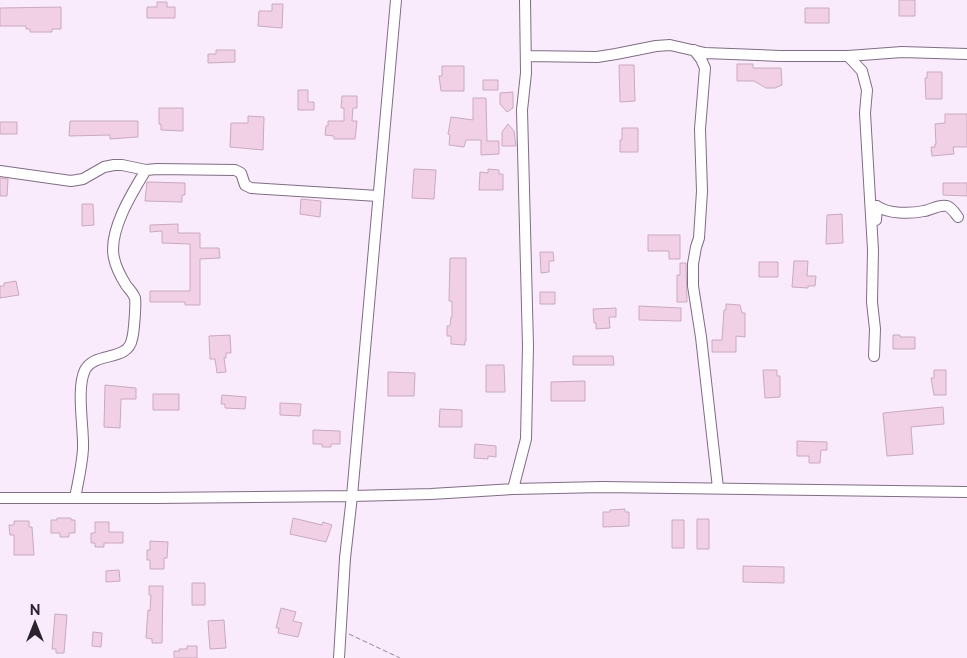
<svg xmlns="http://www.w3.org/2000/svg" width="967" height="658" font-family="Raleway,sans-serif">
	<rect width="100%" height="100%" fill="#f9ebfc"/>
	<path fill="#f1d0e5" stroke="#c9aabe" d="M899 0H915V16H899Z
		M157 2H167V7H175V18H147V7H157Z
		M272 4H283L282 28 258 26 259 11H272Z
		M61 7V29H52V32H30V29H26V26H0V8Z
		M805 8H829V23H805Z
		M216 50H235V62L208 63V54H216Z
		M737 64H753V68H781L782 85 775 88H766L754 81H737Z
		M619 65H634L635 101 620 102Z
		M442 66H464V91H441L439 76H442Z
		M927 72H942V99H926L925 78H927Z
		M483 80H498V90H483Z
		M298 90H308V102H314V110H298Z
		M513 92V108L507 112 500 104V93Z
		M342 96H357V108H353L352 121H357L355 139H334V136L325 135 326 126H328V121H344V108H341Z
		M473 98H486L487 141H499V154L481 155V140H466L464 147 449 145 450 135 448 134 451 117 473 120Z
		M159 108H183V131L161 130V124H159Z
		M945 114H967V147H953L954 154 932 156 931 147H935V144H936L935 124 945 123Z
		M248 116 264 117 263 150 230 147 231 123H248Z
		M70 121H138V137L110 139V135L69 136Z
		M0 122H17V134H0Z
		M508 124 514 131 516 146H502V132Z
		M622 128H638V152H620V140H622Z
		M414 169 436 170 434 199 412 198Z
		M488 169 499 170V174H503V190H479L480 172 488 173Z
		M0 178 8 179 7 196H0Z
		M147 182 185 183V195H182V202L145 201Z
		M943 183H967V196L943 195Z
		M301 199 321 201 320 217 300 214Z
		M82 204H93L94 225 82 226Z
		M842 214 843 243 826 244 827 215Z
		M178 224V233H200V248H219L220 258 200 259V305H185V302H150V291H190V244L162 243V231L150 232V225Z
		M648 235H680V259H669V251H648Z
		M540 252H553L554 261H549V272L541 273Z
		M450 258H466V341H465V345L451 344V336H447V326H450L451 317H452V301H449Z
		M794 261H808L807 276H816L815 286H808V288L792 287Z
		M759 262H778V277H759Z
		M680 263H686L687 302H677V275H680Z
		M16 281 19 295 0 298V286H4V283Z
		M540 292H555V304H540Z
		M726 304 740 305 742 313H745V337L736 336V352H712V340H722L724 310H726Z
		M639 306 681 308V321L639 320Z
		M616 308V317H609L610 328 596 329V323H594L593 309Z
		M230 335 231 353H226V358H224L226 372 217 373 215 359H210L209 336Z
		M893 335H900V337H915V349H893Z
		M573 356H613L614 365H573Z
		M486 365H504L505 392H486Z
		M763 370H777V376H780V397L765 398Z
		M934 370H946V395H934L931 378H934Z
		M388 372 415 373 414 396H388Z
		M585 381V401H551V382Z
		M105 385 136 388V399H121L120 428 104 427Z
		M153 394H179V410H153Z
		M222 395 246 397 245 409 225 408V404H221Z
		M280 403 301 404 300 416 280 415Z
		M943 407 944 424 911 427 913 454 887 456 883 413Z
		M440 409 462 410V427H439Z
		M313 430 340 431V444H331V447H322V444H313Z
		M797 441 827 442V450H821L820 463H809V456H797Z
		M475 444 496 446V457L488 456V459L474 458Z
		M625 509V512H629V526L603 527V512H610V510Z
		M57 518H71V520H75V533H69V537H60V533H51V520H57Z
		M293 518 322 525 323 522 332 525 326 542 290 534Z
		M697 519H709V549H697Z
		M672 520H684V548H672Z
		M14 521H29V527H32L34 555H14V535H10L9 525H14Z
		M95 522H109V532H123V543H104V547H95V543H91V533H95Z
		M150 541 168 542 167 558H164V569H150V560H147V550H150Z
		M743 566 784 567V583L743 582Z
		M119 570 120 581 106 582V571Z
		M192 583H205V605H192Z
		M149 586H163L162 643H152V639L146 638 148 610 150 611 151 595H149Z
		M281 608 296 612 293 621 302 623 298 637 278 633 279 628H276Z
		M55 614 67 615 64 653H56V649H52Z
		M224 620 226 648 210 649 208 621Z
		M93 632 102 633 101 647 92 646Z
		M187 646H197V658H174V651H180L179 649H187Z"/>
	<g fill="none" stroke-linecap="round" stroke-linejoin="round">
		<defs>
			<path id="minor" d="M694 50 701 59 705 68 700 129 702 191 699 238 696 247 693 264V286L701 337 718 488
				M526 56 597 57 616 54 656 46 670 45 705 53 780 56H848L902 52 967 54
				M848 56 862 71 867 90 865 113 873 250 872 302 875 329 874 356
				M0 171 71 181 83 179 104 167 114 165H122L146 170 157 169 235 170 241 173 245 185 251 188 378 196
				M876 220 877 206C888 214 910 214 924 211 931 210 939 204 947 206 952 208 955 213 958 217
				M513 489 526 439 528 346 522 110 526 73 525 0
				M0 498H154L352 496 431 494 513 489 602 487 967 492
				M75 498C78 482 82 466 83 449 84 429 76 388 85 370 95 351 128 362 132 339 134 333 136 304 135 298 133 293 129 289 126 285 121 277 116 268 114 258 108 231 132 193 146 170
				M339 658 345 558 352 496 396 0"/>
		</defs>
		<use href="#minor" stroke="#816c85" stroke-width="12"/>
		<path stroke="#938896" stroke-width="1" stroke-dasharray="5 2.5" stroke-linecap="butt" d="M349 634 400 658"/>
		<use href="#minor" stroke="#fff" stroke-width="10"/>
	</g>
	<g transform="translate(35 623)" stroke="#f9ebfc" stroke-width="4" paint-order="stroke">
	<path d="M0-4L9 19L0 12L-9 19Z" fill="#2b222d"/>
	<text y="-8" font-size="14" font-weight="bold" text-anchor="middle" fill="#2b222d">N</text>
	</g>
</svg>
